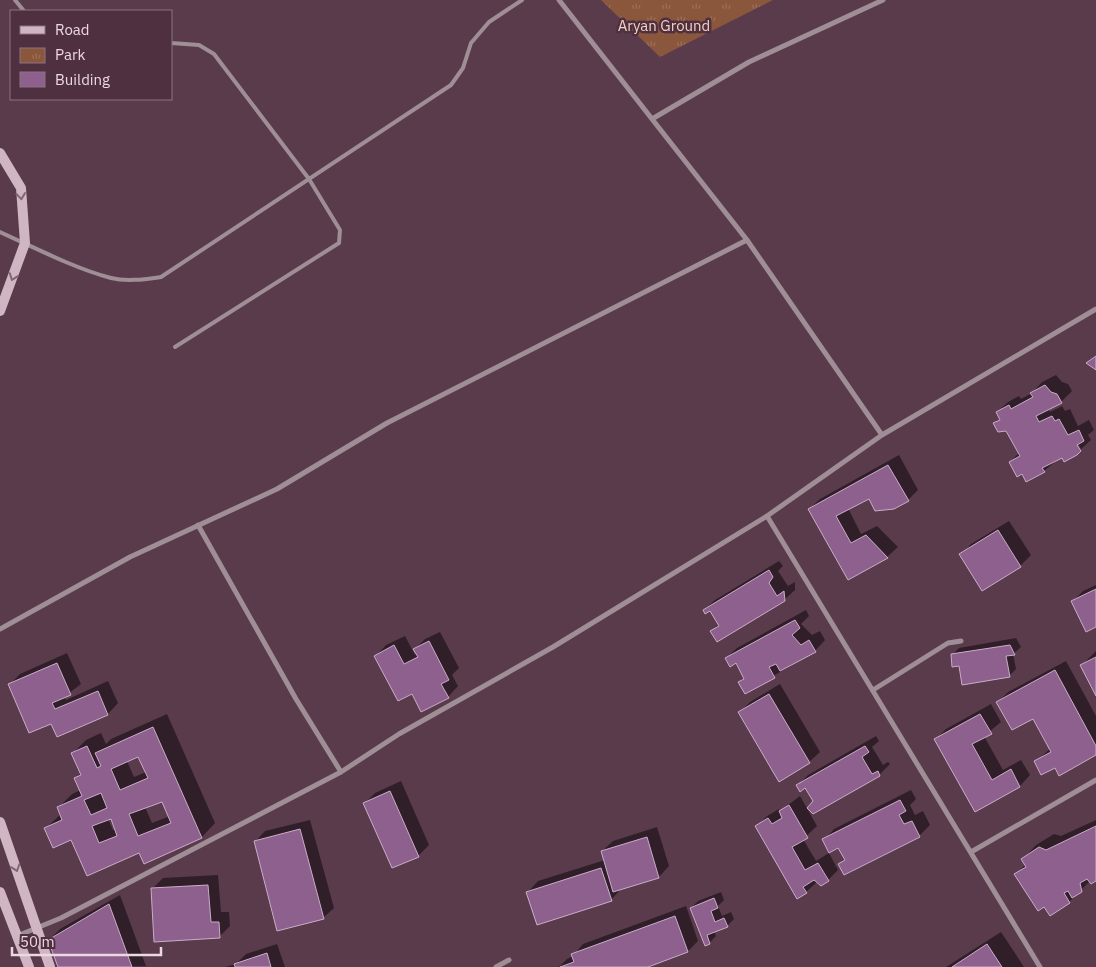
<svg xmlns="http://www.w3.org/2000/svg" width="1096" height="967" font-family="'IBM Plex Sans',sans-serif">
	<defs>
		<pattern id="park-tufts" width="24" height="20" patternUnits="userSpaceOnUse" patternTransform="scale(1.25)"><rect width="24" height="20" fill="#8b573c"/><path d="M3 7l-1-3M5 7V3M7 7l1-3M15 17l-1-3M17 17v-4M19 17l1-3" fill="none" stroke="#9c6e58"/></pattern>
	</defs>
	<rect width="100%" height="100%" fill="#5a3b4b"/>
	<path fill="url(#park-tufts)" d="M601 0H773L660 57Z"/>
	<path fill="#0007" fill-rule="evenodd" d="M1056 375 1062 382 1068 384 1072 391 1061 402 1048 408 1050 412 1062 406 1065 411 1070 409 1078 426 1089 420 1094 430 1088 435 1091 440 1081 449 1075 438 1073 440 1081 450 1076 454 1062 456 1044 471 1022 473 1010 462 1020 452 1007 429 995 424 1000 418 997 412 1008 402 1019 396 1021 399 1032 393 1042 382Z
		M899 455 918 490 908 500 869 497 848 508 861 534 877 526 898 547 887 557 848 578 809 509 820 499Z
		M1009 521 1031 555 1020 566 982 589 961 555 971 544Z
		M779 561 783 566 778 571 788 586 795 582V590L784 600 712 631 719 624 710 609 704 610 715 600Z
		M1096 585V626L1073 601 1083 591Z
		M806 610 809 616 801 624 812 635 820 631 825 640 815 651 745 693 739 682 745 677 736 662 726 658 737 648Z
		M440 632 459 668 452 675 458 686 448 697 412 693 376 656 386 645 405 636 415 655 417 653 415 649 425 639Z
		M1016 638 1021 647 1013 654 1016 669 1009 676 960 664 952 655 959 648Z
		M1096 651V693L1082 665Z
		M67 653 81 684 64 697 66 700 108 681 118 703 108 714 58 735 52 722 10 684 20 674Z
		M1066 661 1096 716V754L1056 766 1035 762 1051 748 1034 717 998 702 1008 692Z
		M780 684 820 752 809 762 740 712 750 702Z
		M991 704 1001 722 984 736 1003 770 1021 760 1030 775 1020 786 975 810 936 739 946 729Z
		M167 714 215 823 202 837 144 862 139 851 72 838 46 828 61 814 58 808 72 794 81 790 76 778 81 773 72 754 86 740 101 733 106 744 111 739ZM139 755 146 772 134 777 127 761ZM163 800 170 816 152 823 145 807ZM111 817 116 829 113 830 108 819Z
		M876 736 879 741 872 747 883 765 888 762 890 764 879 775 814 802 806 787 797 786 808 775Z
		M401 781 429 845 418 856 365 803 375 793Z
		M911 790 916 799 910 805 915 815 923 811 930 825 919 836 844 873 840 864 845 858 839 846 824 840 834 829Z
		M800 796 817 826 803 839 816 861 829 853 838 870 828 880 818 881 806 892 757 826 767 816 779 809 780 811Z
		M310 820 334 908 323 918 255 842 265 831Z
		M1096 820V880L1090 881 1069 902 1050 914 1016 874 1026 864 1023 859 1036 845 1054 834 1061 836Z
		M657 827 669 866 659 877 621 889 611 900 528 892 538 881 605 860 602 851 613 841Z
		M218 875 221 912H229L230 926 219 937 152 889 163 878Z
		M721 892 724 900 718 906 722 916 731 912 734 919 727 926 714 931 716 936 709 943 691 908 698 901Z
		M120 895 146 966 60 967 49 940 60 929Z
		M686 906 698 941 688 951 644 967H559L567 959 573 956 583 944Z
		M1001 932 1024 967H946Z
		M277 944 285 967H225L236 964 246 954Z"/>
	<path fill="#8e608e" stroke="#caadc9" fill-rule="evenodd" d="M1096 356V370L1086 363Z
		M1045 385 1051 392 1057 394 1062 403 1036 416 1039 422 1052 416 1055 421 1059 419 1068 435 1079 430 1084 441 1077 445 1081 451 1077 455 1064 462 1062 458 1042 468 1045 472 1026 482 1022 474 1017 477 1009 462 1020 456 1006 431 998 432 993 423 1000 420 996 412 1009 405 1011 409 1033 397 1030 393Z
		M888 465 909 501 894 509 875 511 869 499 836 516 851 543 866 535 888 558 848 580 808 509Z
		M998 530 1021 567 982 591 959 554Z
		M769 570 773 577 769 583 777 596 784 591 785 601 717 642 710 631 719 626 710 611 705 614 703 610Z
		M1096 589V627L1086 632 1071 601Z
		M795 620 800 628 792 635 801 645 809 640 816 652 780 671 776 664 769 667 775 678 745 694 738 682 744 679 736 663 730 667 725 658Z
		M429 641 449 680 441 684 449 698 421 712 412 694 398 701 374 656 394 645 404 664 418 657 413 649Z
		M1010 645 1015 655 1006 656 1010 677 962 685 959 666 952 667 951 654Z
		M1096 657V696L1080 665Z
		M57 663 71 695 52 703 55 709 98 691 108 715 57 737 51 724 29 733 8 684Z
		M1055 670 1096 746V755L1059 776 1055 768 1041 775 1034 761 1051 752 1033 719 1012 730 996 702Z
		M769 694 810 763 779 782 738 712Z
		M980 714 992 734 972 744 992 780 1011 769 1020 787 975 812 934 739Z
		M153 727 202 838 144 864 139 853 87 876 71 840 53 848 44 828 62 820 57 807 82 796 74 778 81 775 71 753 87 746 97 768 101 766 95 753ZM138 757 148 778 120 790 111 769ZM101 793 107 808 91 815 84 800ZM162 802 171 823 138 836 129 814ZM111 819 117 836 99 843 92 826Z
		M865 746 869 752 862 757 872 774 878 771 880 776 813 814 807 808 813 801 805 788 800 792 796 785Z
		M390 791 419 857 392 868 363 803Z
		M900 800 906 811 899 815 904 824 912 821 920 837 844 875 838 864 845 860 838 848 829 853 822 839Z
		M789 805 808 838 792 847 805 870 818 863 829 881 821 886 814 880 803 887 807 893 797 899 755 826 768 818 772 824 782 818 779 811Z
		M1096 826V881L1091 884 1087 879 1080 883 1082 892 1072 898 1068 891 1064 893 1070 903 1050 916 1044 907 1038 911 1014 874 1026 867 1021 859 1039 847 1046 850Z
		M300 829 324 919 277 931 254 841Z
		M647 837 659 878 613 892 601 851Z
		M601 868 612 901 537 925 526 892Z
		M208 885 211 922H219L220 938 154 942 151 888Z
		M714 898 718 908 711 911 715 922 724 918 728 927 707 935 710 944 705 946 690 908Z
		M109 904 132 967H58L48 940Z
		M675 916 688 952 648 967H560L574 962 571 954Z
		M987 944 1002 967H952Z
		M267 953 271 967H235L234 964Z"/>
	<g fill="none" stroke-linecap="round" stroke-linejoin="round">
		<path stroke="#9f8e96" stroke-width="4" d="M15 0 24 11
			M171 43 199 45 214 54 309 179 340 230 339 243 175 347
			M0 232C33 247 76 269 111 278 127 282 146 279 161 277L451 85 463 68 471 43 489 22 522 0"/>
		<path stroke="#9f8e96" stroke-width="5" d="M559 0 652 119 749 62 883 0
			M747 240 882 435 767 516 1040 967
			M882 435 1096 309
			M198 525 296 699 341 772
			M0 629 130 557 277 489 387 423 747 240 652 119
			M873 690 948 643 961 641
			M971 852 1096 780
			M17 936 61 918 341 772 399 734 553 647 767 516
			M496 967 509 960"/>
		<path stroke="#d0b6c3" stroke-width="10" d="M0 153 21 188 25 243 0 311
			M0 822 50 967
			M0 892 29 967"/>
	</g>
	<defs><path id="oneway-chevron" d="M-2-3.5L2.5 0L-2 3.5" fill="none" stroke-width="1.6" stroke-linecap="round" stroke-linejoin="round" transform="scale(1.25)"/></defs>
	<g stroke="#836674">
		<use href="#oneway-chevron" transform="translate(21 196) rotate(84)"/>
		<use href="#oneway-chevron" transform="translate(13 277) rotate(110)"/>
		<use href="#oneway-chevron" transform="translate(16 868) rotate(71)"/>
	</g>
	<g text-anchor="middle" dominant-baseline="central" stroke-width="5" stroke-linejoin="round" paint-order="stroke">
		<g font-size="15" fill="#f5d1bf" stroke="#4f3040">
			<text x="664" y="25">Aryan Ground</text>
		</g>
	</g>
	<rect x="10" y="10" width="162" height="90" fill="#4f3040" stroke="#8e7380"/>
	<rect x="20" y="26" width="25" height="8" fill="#d0b6c3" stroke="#8e7380"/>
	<text x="55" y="35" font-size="15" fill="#ecd8e1">Road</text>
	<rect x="20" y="48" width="25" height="15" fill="url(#park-tufts)" stroke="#8e7380"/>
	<text x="55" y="60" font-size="15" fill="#ecd8e1">Park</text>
	<rect x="20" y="72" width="25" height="15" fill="#8e608e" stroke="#8e7380"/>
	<text x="55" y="85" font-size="15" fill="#ecd8e1">Building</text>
	<path d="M12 947v8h149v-8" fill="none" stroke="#ecd8e1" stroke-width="2.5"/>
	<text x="20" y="947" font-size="15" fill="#ecd8e1" stroke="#4f3040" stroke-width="4" paint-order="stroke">50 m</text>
</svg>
